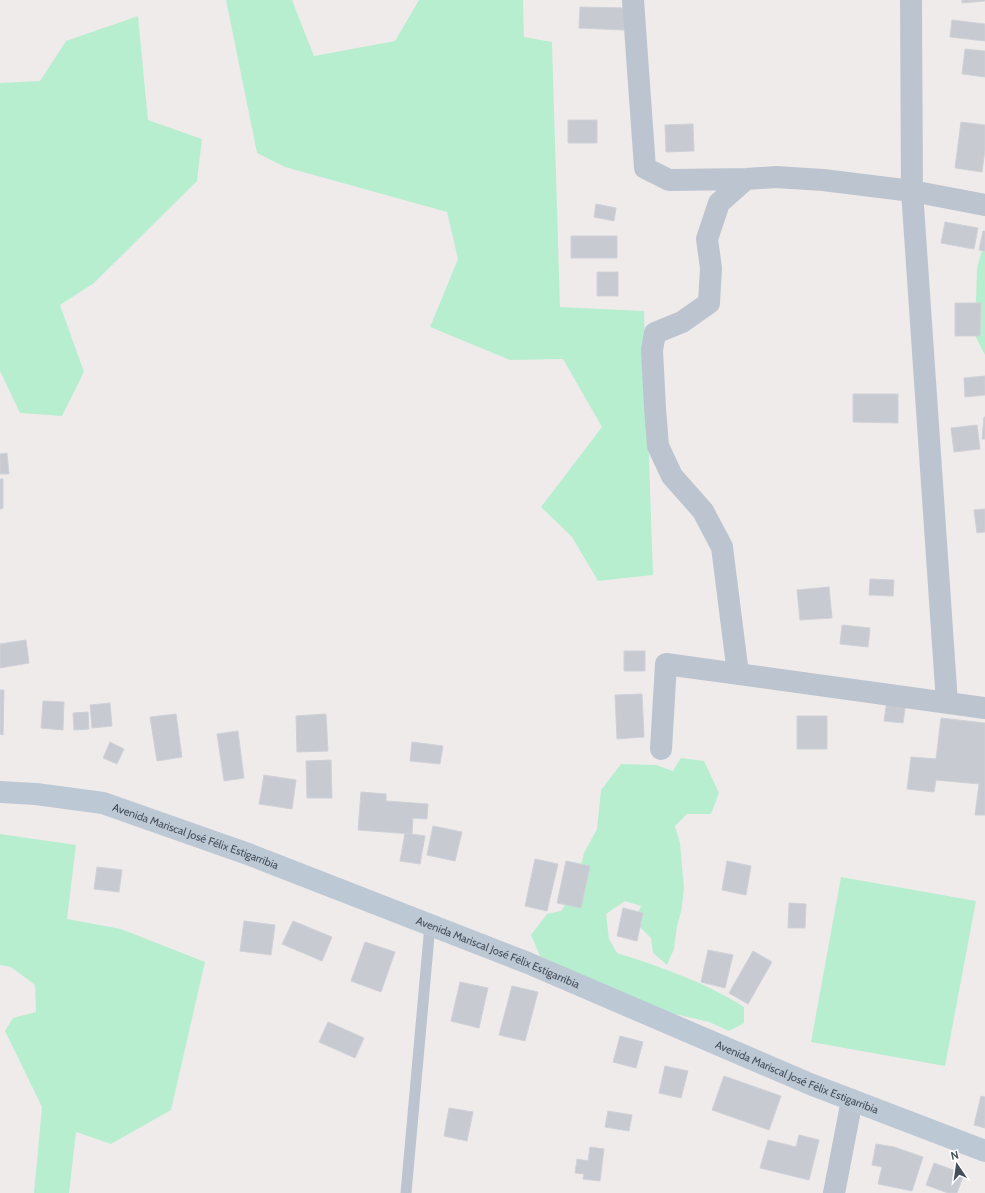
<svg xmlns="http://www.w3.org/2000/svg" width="985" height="1193" font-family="Cabin,sans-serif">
	<rect width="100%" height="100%" fill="#efebeb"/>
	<path fill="#b8eed0" d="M226 0H292L314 56 395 41 419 0H523L524 37 552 42 560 307 644 311 653 575 598 581 572 537 541 507 602 427 563 359 510 360 430 327 458 259 447 212 285 167 257 153Z
		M138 16 148 120 202 139 197 181 94 283 60 305 84 372 62 416 20 413 0 371V83L40 81 66 41Z
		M985 238V366V355L971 328 976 300 977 269Z
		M681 758 704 761 719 793 711 814H687L675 826 680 843 684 888 682 907 677 927 674 949 667 965 653 953 651 938 634 921 641 906 625 901 606 914 609 939 617 953C661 967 705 982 744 1007V1023L729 1031 709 1022 649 1008 540 956 531 935 547 914 561 911 575 891 584 853 597 829 601 790 621 764 656 765 673 771Z
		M0 834 76 845 67 919 121 929 205 962 171 1110 111 1144 76 1132 69 1193H34L42 1107 5 1031 13 1018 36 1012 35 985 11 967 0 965Z
		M841 877 976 901 945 1066 811 1042Z"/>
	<path fill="#c8cad1" stroke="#cfd1d8" d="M962 0H985V1L962 3Z
		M580 7 625 8 624 30 579 28Z
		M952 20 985 24V41L950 37Z
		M965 49 985 51V77L962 74Z
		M568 120H597V143H568Z
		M961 122 985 125V150L982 172 955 168Z
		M693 124 694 151 666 152 665 125Z
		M596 204 616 208 614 221 594 217Z
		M945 222 978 228 974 249 941 243Z
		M983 231H985V251L979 250Z
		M571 236H617V258H571Z
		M597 272H618V296H597Z
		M955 303H981L980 336H955Z
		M985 376V395L965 397 964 378Z
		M853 394H898V423L853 422Z
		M984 417H985V439H982Z
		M977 425 980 449 954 452 951 428Z
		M7 453 9 474H0V454Z
		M0 479H3V508L0 509Z
		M985 509V532L977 533 974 510Z
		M870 579 894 580 893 596 869 595Z
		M829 587 832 618 800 620 797 590Z
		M842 625 870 628 868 647 840 644Z
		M26 640 29 663 0 668V644Z
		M624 651H645V671H624Z
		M0 690H4L3 735 0 734Z
		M642 694 644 737 617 739 615 695Z
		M887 700 906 702 903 723 884 721Z
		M43 701 64 702 63 730 41 728Z
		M110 703 112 726 92 728 90 705Z
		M88 712 89 729 74 730 73 713Z
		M176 714 182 757 157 761 150 717Z
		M326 714 328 751 297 752 296 716Z
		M797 716H827V749H797Z
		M941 718 985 723V815H975L979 784 936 780 934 792 907 789 911 757 936 759Z
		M238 731 244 778 224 781 217 734Z
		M110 742 124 749 117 764 103 758Z
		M412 742 443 746 440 764 410 761Z
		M331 760 332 798H307L306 761Z
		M264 775 296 780 292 809 259 804Z
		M361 792 386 794V801L428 804 427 819 413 818 412 834 358 830Z
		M433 826 462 832 455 861 427 855Z
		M405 833 425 836 420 864 400 861Z
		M535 859 558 864 547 911 525 906Z
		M566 861 590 866 581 908 557 903Z
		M727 861 751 866 746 895 722 890Z
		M97 867 122 870 119 892 94 889Z
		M789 903 806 904 805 928H788Z
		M623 908 643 913 637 941 617 936Z
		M244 921 275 925 271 955 240 951Z
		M293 921 332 937 322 961 282 944Z
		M365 942 395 952 381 992 351 981Z
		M708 950 733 955 725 988 701 982Z
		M753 951 772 962 748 1004 729 993Z
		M460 982 488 988 479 1028 451 1021Z
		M512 986 538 992 525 1041 499 1035Z
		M328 1022 364 1038 355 1058 319 1042Z
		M620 1036 643 1042 636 1068 613 1062Z
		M665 1066 688 1071 681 1098 659 1093Z
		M724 1076 781 1096 769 1130 712 1110Z
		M981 1096 985 1097V1128L974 1125Z
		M449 1108 473 1112 467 1141 444 1136Z
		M608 1111 632 1115 629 1131 605 1127Z
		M799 1135 819 1140 809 1180 760 1168 768 1140 796 1147Z
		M876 1144 894 1147 923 1157 912 1191 878 1184 882 1167 872 1165Z
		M590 1147 604 1149 600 1181 583 1179 584 1174 575 1173 577 1159 588 1161Z
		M934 1163 964 1174 957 1193H948L926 1185Z"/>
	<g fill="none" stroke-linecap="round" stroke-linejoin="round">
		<path stroke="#bcc5cf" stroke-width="11" d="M406 1193 430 925"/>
		<path stroke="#bcc5cf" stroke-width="22" d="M633 0 645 168 669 180 746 179 776 177 823 180 912 191 985 205
			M911 0 912 191 947 703
			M738 674 722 547 703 511 672 476 658 446 655 408 652 350 655 333 682 322 709 303 711 268 707 239 719 203 746 179
			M661 749 666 664 985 708
			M834 1193 852 1100"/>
		<path stroke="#bdc8d5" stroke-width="22" id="s1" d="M0 792 36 794 103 803 248 854 528 963 810 1084 985 1151"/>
	</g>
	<g text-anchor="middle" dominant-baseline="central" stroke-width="3" stroke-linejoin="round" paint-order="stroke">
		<g font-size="11" fill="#444e59" stroke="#fff">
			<text stroke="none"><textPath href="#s1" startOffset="202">Avenida Mariscal José Félix Estigarribia</textPath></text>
			<text stroke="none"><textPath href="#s1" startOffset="526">Avenida Mariscal José Félix Estigarribia</textPath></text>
			<text stroke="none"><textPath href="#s1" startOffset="850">Avenida Mariscal José Félix Estigarribia</textPath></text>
		</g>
	</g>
	<g transform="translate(957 1165) rotate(347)" stroke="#ffffff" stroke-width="3" paint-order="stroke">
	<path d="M0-3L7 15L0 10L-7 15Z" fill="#444e59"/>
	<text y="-6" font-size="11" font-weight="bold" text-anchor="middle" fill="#444e59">N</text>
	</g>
</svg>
